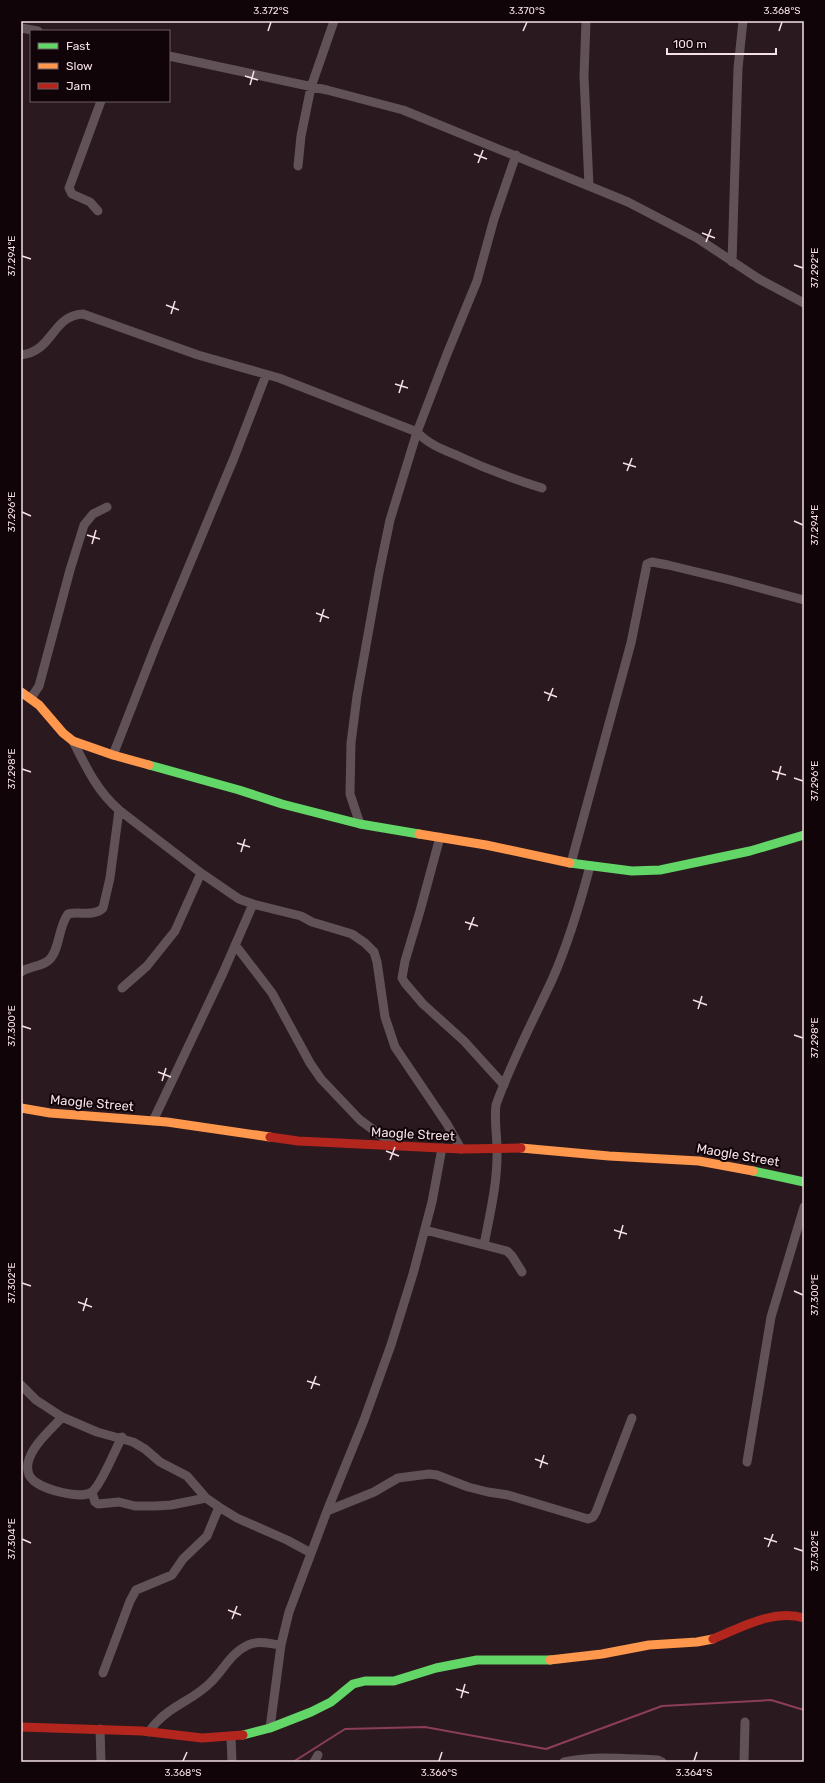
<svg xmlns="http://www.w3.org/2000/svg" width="825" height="1783" font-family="Rubik,sans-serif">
	<rect width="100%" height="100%" fill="#2a191f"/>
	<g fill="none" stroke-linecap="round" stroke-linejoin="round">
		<path stroke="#8b3d5a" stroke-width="2" d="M293 1762 345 1729 425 1727 546 1749 662 1706 771 1700 804 1710"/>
		<path stroke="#615257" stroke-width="9" d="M586 21 584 76 589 186
			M21 28 38 31
			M169 56 327 90 403 110 628 202 697 238 759 279 804 303
			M298 166 301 136 311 87 334 21
			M98 211 90 202 72 194 69 188 101 101
			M732 262 738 68 743 21
			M21 355C54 351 51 316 83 314L198 355 279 378 417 432C428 444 442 449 456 455 484 468 513 479 542 488
			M31 698 39 686 70 570 84 525 93 514 107 507
			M73 741C86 767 97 791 119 810L201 873 239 899 253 904 301 916 312 922 352 934 365 943 374 952 377 962 385 1017 395 1047 447 1124 461 1149
			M113 755 156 645 234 458 266 375
			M360 824 350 794 351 743 357 696 379 573 390 520 417 432 447 354 477 281 494 219 516 155
			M440 837 420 911 405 961 402 978 405 983 423 1004 464 1041 504 1085
			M571 863 631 643 647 564 652 562 668 565 730 580 804 600
			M236 946 272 993 310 1063 321 1079 360 1120 394 1145
			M21 972C30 966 41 967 49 960 60 950 58 927 68 914 78 911 95 917 103 908L110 878 119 810
			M122 988 147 966 175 931 201 873
			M153 1121 223 973 253 904
			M425 1230 507 1251 512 1256 522 1272
			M484 1245C490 1213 498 1181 497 1149 497 1134 494 1120 496 1105 511 1062 533 1021 552 980 568 944 580 904 590 866
			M21 1385 36 1400 62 1417 97 1432 133 1442 145 1449 160 1462 187 1476 206 1498 219 1507 237 1518 287 1540 311 1553
			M62 1417C50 1431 32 1445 28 1463 27 1470 28 1476 33 1480 42 1489 83 1501 93 1491 102 1483 115 1450 122 1437
			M747 1462 771 1317 804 1207
			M92 1492 95 1502 98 1504 119 1502 135 1506H155L171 1505 206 1498
			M327 1511 374 1492 398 1478 429 1474 437 1475 468 1487 488 1492 508 1495 588 1519 593 1517 596 1512 632 1418
			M103 1673 130 1601 136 1590 172 1575 183 1559 207 1536 219 1507
			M270 1728 281 1645 289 1612 327 1511 364 1420 391 1345 413 1274 432 1202 442 1148
			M100 1729 101 1762
			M149 1732C152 1728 155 1723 159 1720 173 1705 195 1699 211 1682 224 1669 231 1653 248 1645 258 1640 270 1644 281 1645
			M231 1737 232 1762
			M314 1762 318 1755
			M564 1762C595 1755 627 1759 658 1760L662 1762
			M744 1762 745 1722"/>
		<path stroke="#63d668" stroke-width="9" d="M149 765 239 790 282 804 360 824 419 834
			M570 863 632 871 660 870 750 851 804 835
			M753 1171 804 1182
			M243 1735 270 1728 311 1712 331 1702 353 1684 365 1681H394L436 1668 477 1660H550"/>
		<path stroke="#ff974d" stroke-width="9" d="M21 692 39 705 63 733 73 741 113 755 149 765
			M419 834 486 845 570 863
			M21 1108 50 1113 167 1122 270 1137
			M521 1148 609 1156 699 1161 753 1171
			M550 1660 602 1654 649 1645 697 1642 713 1639"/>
		<path stroke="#b3261e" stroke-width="9" d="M270 1137 298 1141 461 1149 521 1148
			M713 1639C742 1627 773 1609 804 1618
			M21 1727 142 1731 202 1738 243 1735"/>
	</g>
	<path fill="none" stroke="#f5e0e6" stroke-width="1.5" d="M268 31 271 22M523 31 527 22M779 31 782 22M245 76 258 80M250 85 254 71M474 154 487 159M478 163 483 150M702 233 715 238M706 242 711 229M22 256 31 259M794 265 803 268M166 305 179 310M171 314 175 301M395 384 408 388M399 393 403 380M623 463 636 467M627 471 632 458M22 512 31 516M794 521 803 525M87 535 100 539M92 544 96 530M316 613 329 618M320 622 324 609M544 692 557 697M548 701 553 688M22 769 31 772M772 771 786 775M794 778 803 781M777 780 781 766M237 843 250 847M241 852 245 839M465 922 478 926M469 930 474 917M693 1000 707 1005M698 1009 702 996M22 1026 31 1029M794 1035 803 1038M158 1072 171 1077M162 1081 166 1068M386 1151 399 1156M390 1160 395 1147M614 1230 627 1234M619 1239 623 1225M22 1283 31 1286M794 1291 803 1295M78 1302 92 1307M83 1311 87 1298M307 1381 320 1385M311 1389 316 1376M535 1459 548 1464M540 1468 544 1455M764 1538 777 1542M22 1539 31 1543M768 1547 773 1534M794 1548 803 1551M228 1610 241 1615M232 1619 237 1606M456 1689 469 1693M461 1698 465 1684M183 1761 187 1752M439 1761 442 1752M694 1761 697 1752"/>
	<g text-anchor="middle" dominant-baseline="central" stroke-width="4" stroke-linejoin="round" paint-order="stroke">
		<g font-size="13" fill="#f5e0e6" stroke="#100408">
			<text transform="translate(92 1103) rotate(5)">Maogle Street</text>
			<text transform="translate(413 1134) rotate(3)">Maogle Street</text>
			<text transform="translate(738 1155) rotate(10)">Maogle Street</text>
		</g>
	</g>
	<rect width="825" height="1783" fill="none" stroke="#100408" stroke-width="44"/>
	<rect x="30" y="30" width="140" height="72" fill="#100408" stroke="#6c5c61"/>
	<rect x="38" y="43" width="20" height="6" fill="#63d668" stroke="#6c5c61"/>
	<text x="66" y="50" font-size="12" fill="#f5e0e6">Fast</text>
	<rect x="38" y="63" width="20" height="6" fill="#ff974d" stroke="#6c5c61"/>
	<text x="66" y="70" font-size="12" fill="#f5e0e6">Slow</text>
	<rect x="38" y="83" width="20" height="6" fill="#b3261e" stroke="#6c5c61"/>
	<text x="66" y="90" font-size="12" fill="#f5e0e6">Jam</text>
	<path d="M667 48v6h109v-6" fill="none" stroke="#f5e0e6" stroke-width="2"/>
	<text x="673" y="48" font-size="12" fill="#f5e0e6" stroke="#100408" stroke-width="3" paint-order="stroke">100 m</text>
	<rect x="22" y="22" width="781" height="1739" fill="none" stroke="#f5e0e6" stroke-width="1.5"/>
	<g font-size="10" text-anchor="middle" fill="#f5e0e6">
		<text x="271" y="14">3.372°S</text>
		<text x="527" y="14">3.370°S</text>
		<text x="782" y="14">3.368°S</text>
		<text transform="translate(11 256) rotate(-90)" y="4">37.294°E</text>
		<text transform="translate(814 268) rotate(-90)" y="4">37.292°E</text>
		<text transform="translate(11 512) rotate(-90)" y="4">37.296°E</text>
		<text transform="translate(814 525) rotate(-90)" y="4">37.294°E</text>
		<text transform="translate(11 769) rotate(-90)" y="4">37.298°E</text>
		<text transform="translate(814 781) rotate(-90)" y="4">37.296°E</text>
		<text transform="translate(11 1026) rotate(-90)" y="4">37.300°E</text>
		<text transform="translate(814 1038) rotate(-90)" y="4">37.298°E</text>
		<text transform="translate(11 1283) rotate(-90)" y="4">37.302°E</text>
		<text transform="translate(814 1295) rotate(-90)" y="4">37.300°E</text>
		<text transform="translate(11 1539) rotate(-90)" y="4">37.304°E</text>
		<text transform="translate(814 1551) rotate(-90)" y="4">37.302°E</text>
		<text x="183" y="1776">3.368°S</text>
		<text x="439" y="1776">3.366°S</text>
		<text x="694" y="1776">3.364°S</text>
	</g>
</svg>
